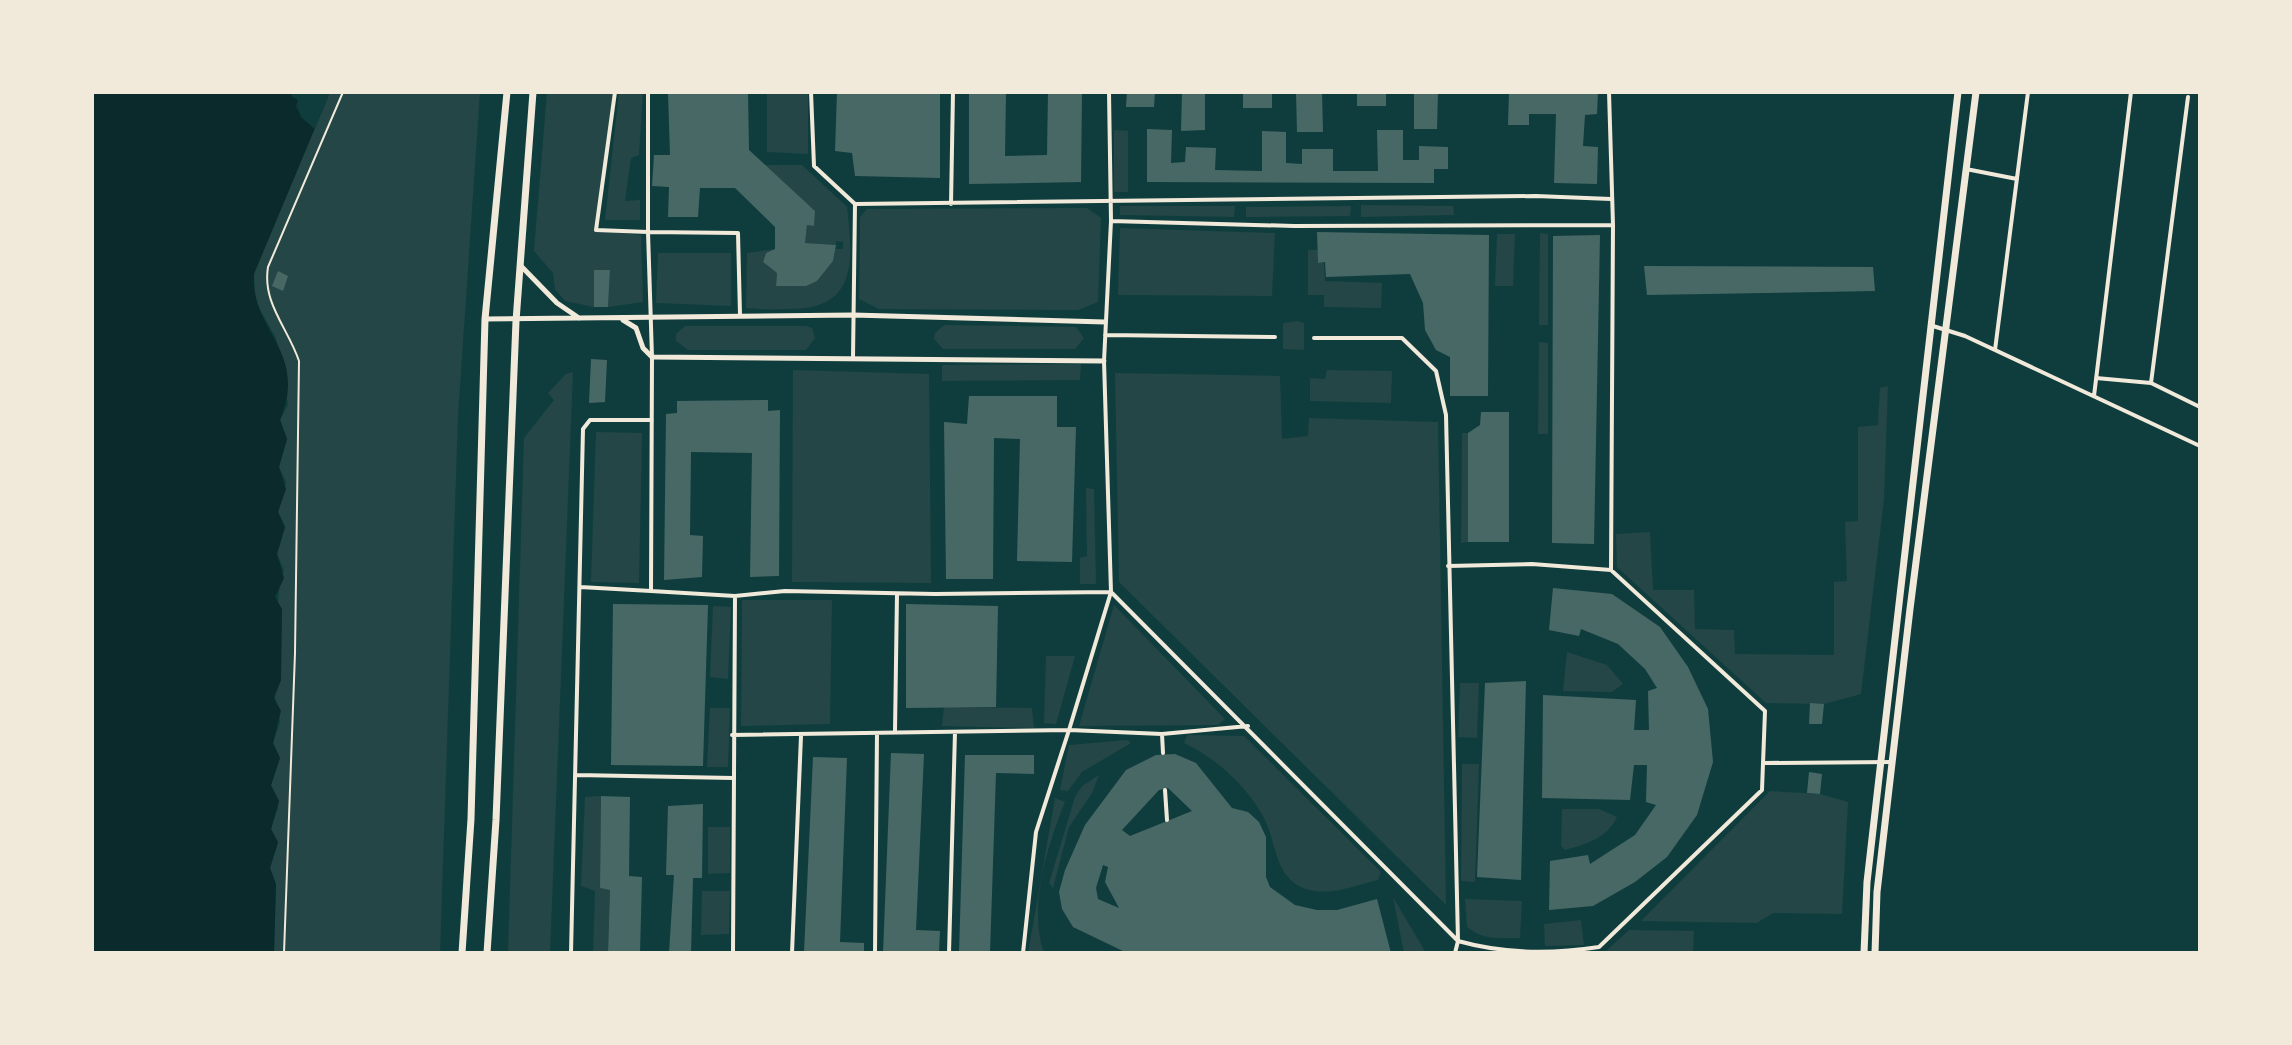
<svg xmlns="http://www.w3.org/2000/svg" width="2292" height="1045" font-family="Raleway,sans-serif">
	<rect width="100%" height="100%" fill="#0f3d3e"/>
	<path fill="#244646" d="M330 92H480L458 416 440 953H274L276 885 270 868 278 843 271 829 278 808 271 785 280 758 273 743 280 722 274 693C289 653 269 612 284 570L277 554 285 527 278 512 286 482 279 467 287 439 280 420 288 405 276 338 255 301 254 273Z
		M547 92H613L594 230 641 235 643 302 608 307 610 270 594 271V307L565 301 555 289 553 273 534 251Z
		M619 92H643L639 155 631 158 625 201 640 200V220H605Z
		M767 92H808V154L767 152Z
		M1114 130 1128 131V192H1114Z
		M764 165H802L847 207C853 260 858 309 790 309 775 309 760 310 746 308L747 253 775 249 766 253 763 262 777 273 776 285 817 281 833 261 835 249H843V242L836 241V245L805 243 807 225 814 226 815 211Z
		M1361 205 1453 206 1454 215 1361 217Z
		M1120 206H1235L1234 217 1120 215Z
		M1351 206 1350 216 1246 217V207Z
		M1087 208 1101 218 1098 302 1078 310 879 309 859 299 860 217 867 209Z
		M1120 228 1275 233 1272 296 1118 295Z
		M1540 233 1548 234V325H1539Z
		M1497 234H1515L1513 286H1495Z
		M1308 250H1318V262L1324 263 1325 281 1382 283 1381 308 1324 307V295H1308Z
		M658 253H731V306L656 303Z
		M1298 321 1304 323V350L1283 349V323Z
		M944 325 1076 327 1084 338 1075 349H943L934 339 935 333Z
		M685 326H806L812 328 815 338 806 350H688L676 341V334Z
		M1539 342 1548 343V434H1538Z
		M1081 364 1080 380 942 381V365Z
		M793 370 929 374 931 583 792 582Z
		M1327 370 1392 371 1391 403 1310 401V378L1325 379Z
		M573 372 550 953H508L524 438 554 400 548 393 566 374Z
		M1115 373 1280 376 1282 439 1308 436 1309 418 1438 422 1446 905 1119 582Z
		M1888 386 1884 499 1861 694 1824 704 1766 703 1617 567 1616 534 1650 532 1653 590H1694L1695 629 1734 630 1735 654 1834 655V582L1847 581 1845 522 1858 521V427L1878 425 1880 388Z
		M596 432 642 433 639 583 591 582Z
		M1462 433H1468V542L1461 543Z
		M1086 488 1094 489 1096 584H1080V558L1087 556Z
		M742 600H832L830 724 741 726Z
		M1114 605 1225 719 1218 725 1079 726Z
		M713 606 731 607 728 679 710 677Z
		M1567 652 1607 665 1623 684 1612 692 1563 691Z
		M1046 656H1075L1056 724 1044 723Z
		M1460 683H1479L1477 738 1458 737Z
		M944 707 1032 708 1034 728 942 726Z
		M710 708H730L728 767H707Z
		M1187 735 1244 736 1381 872 1378 880C1356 885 1329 897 1306 889 1274 878 1277 843 1264 818 1246 785 1217 759 1184 743Z
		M1127 740 1131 743 1082 772 1068 791 1060 790 1069 745Z
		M1462 764H1479L1475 882 1461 881Z
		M1099 775 1092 793 1069 827 1053 888 1049 883 1075 797 1082 786Z
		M1770 791 1820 794 1848 802 1842 914 1773 913 1757 923 1641 921Z
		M601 796 600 888 610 890 608 953H593L595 891 581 886 585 797Z
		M1055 798 1065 802C1047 847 1028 906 1044 953H1028Z
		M1562 809H1599L1617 817C1607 838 1587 844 1565 850L1561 846Z
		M708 827H730V873L708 874Z
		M702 891H730L729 934 701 935Z
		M1393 897 1426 953H1404Z
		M1465 899 1522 901 1520 938C1500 938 1482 940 1467 927Z
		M1581 920 1584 945 1545 946 1544 924Z
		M1629 930 1694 931 1693 953H1604Z"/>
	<path fill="#0a2a2b" d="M92 92H330L254 274C250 331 309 351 280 420L287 439 279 467 286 489 278 512 285 527 277 554 284 578 275 597 282 609 281 680 274 698 281 711 273 743 280 758 271 785 279 801 271 829 278 842 270 868 276 884 274 953H92Z"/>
	<path fill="#0f3d3e" d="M293 92H330L315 129 302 118 296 106 298 100 291 96Z"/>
	<path fill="#486865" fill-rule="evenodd" d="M668 92H748L749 150 815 211 814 226 807 225 805 243 836 245 833 261 817 281 806 286H776L777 273 763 262 766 253 775 249V227L735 188H700L698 217H668L669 187 652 186 654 155H670Z
		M837 92H940V178L855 176 852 153 835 151Z
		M969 92H1006L1005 156 1047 155 1048 92H1082L1081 182 969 184Z
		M1127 92H1155L1154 107H1126Z
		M1182 92H1205V130L1181 131Z
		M1243 92H1272V108H1243Z
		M1296 92H1322L1323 132H1297Z
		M1357 92H1386V106H1357Z
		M1414 92H1438L1437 129H1414Z
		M1509 92H1598L1597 114 1585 115 1583 146 1598 147 1597 184 1554 183 1556 114H1529V125H1508Z
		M1147 129 1172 130 1171 163 1185 162 1186 147 1216 148 1215 170 1262 171V131L1286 132V163L1302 164V149H1333V171H1378L1377 130H1403V160H1419V146L1448 147V169H1434V183L1147 182Z
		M1317 232 1489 235 1488 396H1450V357L1436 350 1425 330 1423 303 1410 274 1326 277 1325 262 1318 263Z
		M1600 235 1594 544 1552 543 1553 236Z
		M1644 266 1873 267 1875 291 1647 295Z
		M594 270H610L608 307H594Z
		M278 271 288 276 283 291 272 286Z
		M591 359 607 360 605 402 589 403Z
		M969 396H1057V427H1076L1072 562 1017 561 1020 439 994 438 993 579H946L944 422 967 424Z
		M768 400V411L780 410 779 576 750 577 752 453 691 452 690 535 703 536 702 577 664 580 666 414 677 413V401Z
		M1481 412H1509V542H1468V433L1480 425Z
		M1553 588 1612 594 1660 627 1688 667 1708 709 1713 762 1697 815 1667 857 1635 882 1593 906 1549 910 1550 861 1588 855 1590 864 1635 835 1656 805 1646 802 1647 765H1634L1630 800 1542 798 1543 695 1636 700 1634 730H1649L1648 691 1657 688 1645 669 1618 644 1581 629 1579 636 1549 630Z
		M613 604 708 605 703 766 611 765Z
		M906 604 998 606 996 707 906 708Z
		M1526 681 1521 880 1477 877 1485 683Z
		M1810 703 1824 704 1822 724H1809Z
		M891 753 924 754 916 930 940 931 939 953H883Z
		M1175 754 1196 763 1232 808 1248 812 1259 822 1266 837V877L1270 887 1295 905 1317 910H1337L1377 899 1391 953H1127L1073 927 1062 909 1059 892 1065 870 1085 825 1126 770 1156 755ZM1168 788 1192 811 1130 836 1122 830 1159 790ZM1103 865 1108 867 1105 882 1119 908 1098 899 1096 888Z
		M965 755H1034V774L996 773 990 953H959Z
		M813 757 847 758 840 942 864 943V953H804Z
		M1809 772 1822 774 1820 794 1807 793Z
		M601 796 630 797 629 876 642 877 640 953H608L610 890 600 888Z
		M703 804 702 878H693L691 953H669L674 875H666L668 806Z"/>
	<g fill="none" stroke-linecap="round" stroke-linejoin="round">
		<path stroke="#f1e9da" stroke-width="2" d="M284 953 295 653 299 361C288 328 262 303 268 267L343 92"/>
		<path stroke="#f1e9da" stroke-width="4" d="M615 92 596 230 648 232 652 357 651 591 735 596 785 591 935 594 1111 592 1069 730 732 735
			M648 92V232L738 233 740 315
			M811 92 814 166 855 204 853 358
			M1109 92 1111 221 1104 361 1111 592 1458 941C1504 954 1553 954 1599 947L1762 790 1765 711 1611 570 1532 564 1448 566
			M1609 92 1613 225 1611 570
			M1966 169 2017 179
			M855 204 1536 196 1611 199
			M951 204 953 92
			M1111 221 1294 226 1613 225
			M1933 326 1965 336 2200 446
			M1105 335 1275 337
			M1314 338H1402L1436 371 1446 415 1458 941 1455 953
			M1995 350 2028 92
			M2096 378 2151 383 2188 97
			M2151 383 2200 407
			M2094 396 2131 92
			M580 587 651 591
			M895 731 897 594
			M1162 734 1163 753
			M1764 763 1892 762
			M577 775 733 778
			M1165 790 1167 820
			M571 953 583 429 590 420H652
			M733 953 735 596
			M792 953 801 736
			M875 953 877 733
			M949 953 955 732
			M1023 953 1036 832 1069 730 1162 734 1248 726"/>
		<path stroke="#f1e9da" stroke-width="5" d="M520 265 557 303 579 318
			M485 319 853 315 1105 322
			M623 320 636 328 643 348 652 357 1104 361"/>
		<path stroke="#f1e9da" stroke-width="7" d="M462 953 471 819 485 319 507 92
			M487 953 496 820 516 321 533 92
			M1864 953 1867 882 1958 92
			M1875 953 1877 892 1910 609 1976 92"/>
	</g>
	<rect width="2292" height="1045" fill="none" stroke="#f1e9da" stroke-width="188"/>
</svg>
